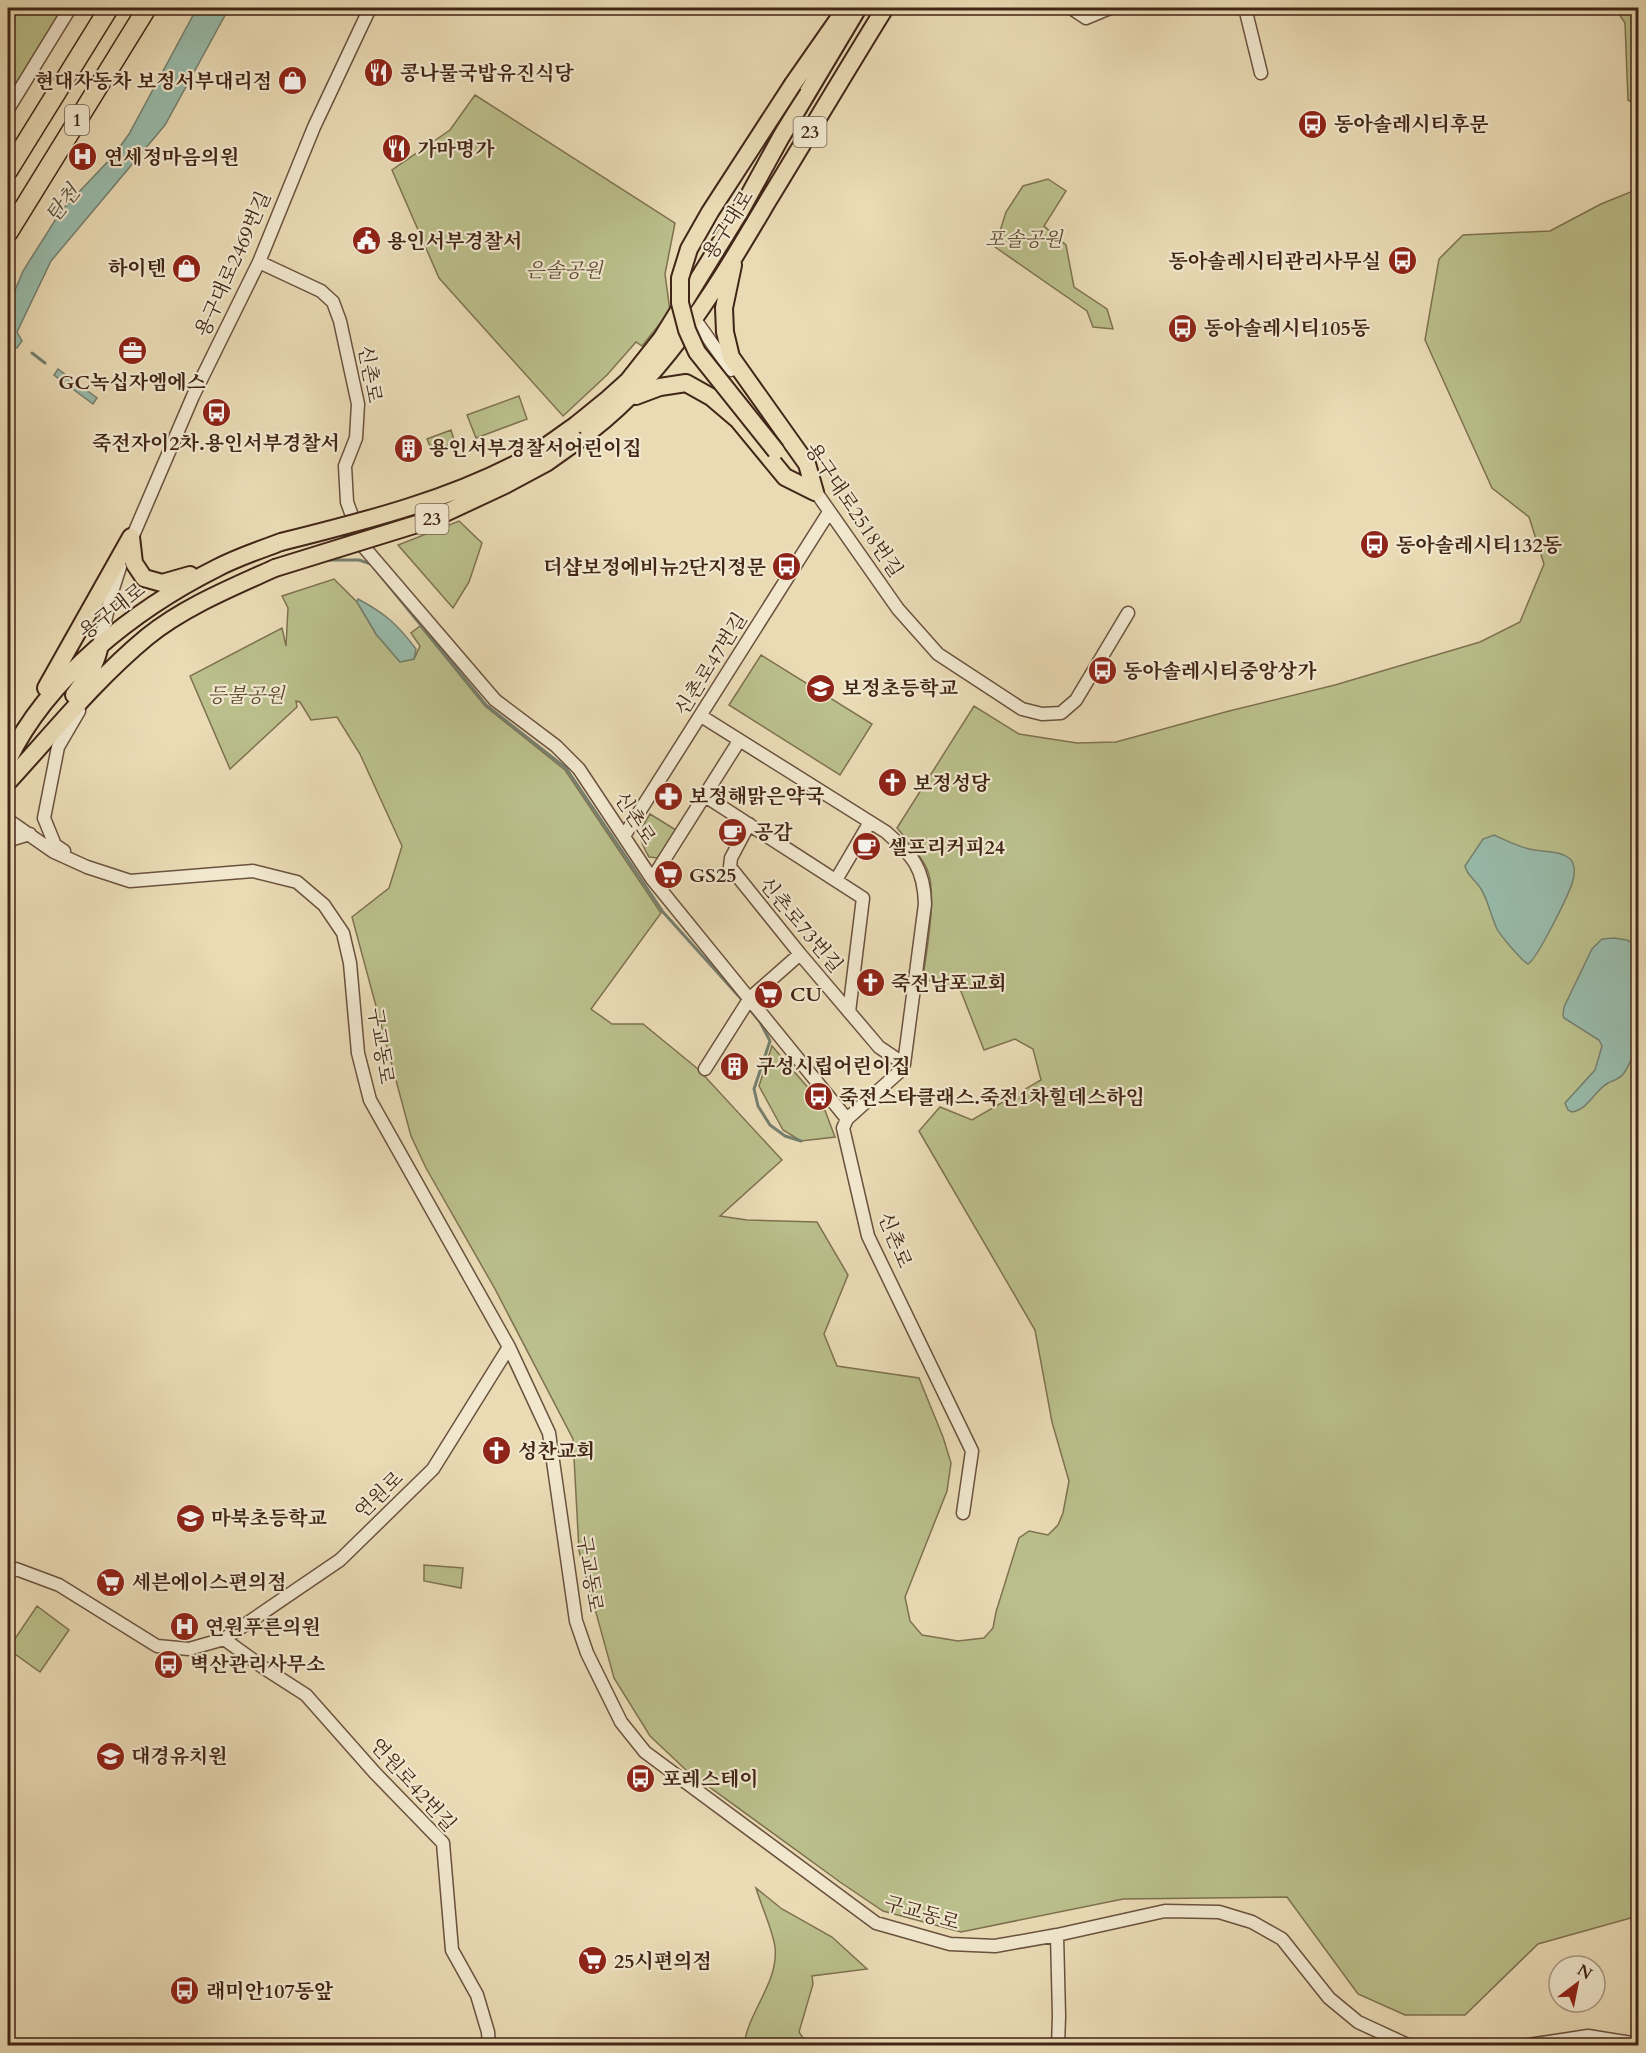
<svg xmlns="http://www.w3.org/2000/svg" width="1646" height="2053" font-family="Cardo,'Noto Serif KR',serif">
	<rect width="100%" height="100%" fill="#eadbb5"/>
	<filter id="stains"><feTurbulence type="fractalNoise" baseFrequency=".00333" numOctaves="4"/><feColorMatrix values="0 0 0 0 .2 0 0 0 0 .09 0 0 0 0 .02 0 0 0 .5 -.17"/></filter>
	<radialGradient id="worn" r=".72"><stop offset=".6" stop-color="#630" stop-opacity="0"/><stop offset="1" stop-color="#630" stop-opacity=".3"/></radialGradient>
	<path fill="#babf8b" stroke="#7e7250" stroke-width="1.5" d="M8 8H65L8 102Z
		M1615 8H1638V106L1628 100 1625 23Z
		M475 95 675 223 665 274 670 311 642 346 636 342 607 375 563 416 439 278 392 170 450 130Z
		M1048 179 1066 191 1044 226 1066 245 1074 287 1107 309 1113 329 1093 327 1087 311 995 247 1006 212 1023 186Z
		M1638 189V1916L1538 1944 1465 2015H1405L1358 1994 1287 1897 1123 1899 961 1932 883 1911 840 1882 686 1770 650 1736 614 1678 579 1551 573 1439 495 1289 426 1168 411 1136 352 917 389 888 402 846 360 754 337 717 311 720 300 702 296 701 297 707 230 769 190 676 282 628 286 646 288 608 282 596 334 579 357 602 376 634 400 662 414 659 420 646 411 633 420 626 485 706 565 770 661 913 591 1009 612 1024H643L698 1069 782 1160 720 1216 747 1220 817 1222 848 1275 824 1334 837 1366 919 1378 943 1437 951 1463 947 1491 905 1597 910 1621 922 1635 958 1641 984 1638 993 1628 996 1612 1019 1538 1029 1531 1048 1535 1058 1525 1063 1513 1069 1481 1052 1422 1035 1330 919 1131 940 1107 972 1120 1041 1080 1033 1049 1015 1039 984 1050 960 989 923 979C926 951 938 894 927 869 920 854 908 841 897 828L974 706 1019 734 1077 743 1116 742 1229 711 1335 685 1480 642 1520 622 1544 564 1529 517 1492 488 1425 340 1439 259 1463 235 1550 231 1601 204Z
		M519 396 527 419 476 438 467 415Z
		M451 430 455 443 432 451 427 439Z
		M459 521 482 543 469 582 453 608 398 545Z
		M761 655 872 724 840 775 729 705Z
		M650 814 676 830 658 858 649 857C637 837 638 833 650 814Z
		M772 1046 823 1105 835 1137 801 1141 783 1130 759 1086Z
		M424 1565 463 1568 461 1588 424 1581Z
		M37 1606 69 1630 40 1672 8 1649Z
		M756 1888 782 1909 832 1937 867 1969 812 1976 813 1984 799 2032 808 2045H744C748 2012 779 1982 775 1947 773 1931 761 1905 756 1888Z"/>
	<path fill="#98bbab" stroke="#757f6f" stroke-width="1.5" d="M197 8H229L165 125 51 261 17 332 22 341 17 348 10 346 8 351V307L23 271 61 211 114 155 129 134Z
		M58 369 97 398 93 404 54 375Z
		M358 599C386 614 397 624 416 649L414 659 400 662 376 634 357 602Z
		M1494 835C1505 840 1517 846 1529 849 1541 852 1558 850 1569 858 1575 862 1575 873 1573 880 1570 893 1537 959 1528 964 1521 960 1500 935 1497 929 1491 916 1488 900 1481 889 1476 880 1467 876 1465 866L1483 839Z
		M1614 938 1627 940 1638 946V1049C1631 1056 1630 1065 1624 1073 1620 1079 1614 1080 1608 1083 1594 1091 1589 1109 1572 1112L1568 1110 1565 1103 1595 1070 1602 1046 1599 1040 1564 1018 1563 1015 1564 1007 1592 949 1602 939Z"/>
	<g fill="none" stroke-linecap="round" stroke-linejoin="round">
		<path stroke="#757f6f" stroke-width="3" d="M32 353 45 363
			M327 560H359L371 564
			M375 569 486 705 566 768 663 912 744 1002
			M748 1007 760 1022 770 1041 754 1089 758 1106 770 1125 785 1136 801 1141"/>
		<defs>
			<path id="minor" d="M1071 8 1086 18 1110 8
				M1245 8 1261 73
				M8 109 70 8
				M259 262 321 291 333 302 340 321 358 404 356 438 345 466 347 502 363 546 495 700 556 746 579 769 652 879 847 1119
				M691 314 731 370
				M811 485 898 609 938 654 1022 709 1042 714 1061 713 1076 700 1128 613
				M129 545 193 396 259 262 314 127 370 8
				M99 646 112 592 120 567
				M701 716 886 832C913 856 924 868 925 904L904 1064 898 1073 847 1119 843 1128 868 1236 972 1451 963 1513
				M705 796 863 898 849 1012
				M8 820 54 852 87 867 130 881 253 871 297 882 324 905 343 933 350 963 358 1053 370 1100 509 1347 549 1433 576 1621 587 1653 621 1722 645 1752 876 1923 950 1944 995 1946 1057 1935 1165 1911 1219 1912 1252 1922 1282 1939 1329 1998 1358 2022 1410 2046
				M749 824 731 858 730 867 800 954 879 1047 904 1064
				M624 836 829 512
				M8 844 13 839 30 834
				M64 851 55 845 44 818 58 747 79 711
				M652 879 739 741
				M836 880 870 822
				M705 1069 750 998 800 954
				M8 1571 16 1569 59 1585 157 1646 189 1649 224 1639 340 1560 433 1469 509 1347
				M224 1639 264 1668 306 1695 375 1773 443 1843 452 1950 477 1995 488 2032 489 2046
				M1057 1935 1059 2016 1058 2046
				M1522 2046 1588 2036 1638 2044"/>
			<path id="major" d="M793 84 846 8
				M733 265 724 308 725 332 731 357 807 464 815 492
				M636 396 660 387 686 383 711 397 738 420 785 477 815 492
				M576 425 608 399 628 381 662 338 742 208 781 137 858 8
				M577 441C663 381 716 288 769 199 808 135 846 71 885 8
				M131 537 134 563 144 578 162 583 190 575
				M46 688 131 537
				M74 695C85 680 95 667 99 649
				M8 760C48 677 135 609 217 568 238 557 260 550 281 542
				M8 782C53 733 95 680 147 637 184 607 231 588 275 568"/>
			<path id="highway" d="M8 171 109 8
				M8 233 147 8"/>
		</defs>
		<use href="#minor" stroke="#6b523e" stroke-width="15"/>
		<use href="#major" stroke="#412516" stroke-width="20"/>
		<use href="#highway" stroke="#412516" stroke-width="21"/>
		<use href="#minor" stroke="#f1e8cf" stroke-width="12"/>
		<use href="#major" stroke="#eadbb5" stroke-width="16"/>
		<use href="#highway" stroke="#eadbb5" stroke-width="18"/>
		<defs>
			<path id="major-bridge" d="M776 451 697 352 687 330 680 303V278L689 249 710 212 793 84
				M281 542C365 521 450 500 527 458 544 449 560 436 576 425
				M275 568 430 520 505 485 546 463 577 441"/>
		</defs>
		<use href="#major-bridge" stroke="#412516" stroke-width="20" stroke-linecap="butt"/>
		<use href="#major-bridge" stroke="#eadbb5" stroke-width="16"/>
	</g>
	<defs>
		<symbol id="restaurant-disc" viewBox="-11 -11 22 22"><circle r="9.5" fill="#8f2418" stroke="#f1e8cf"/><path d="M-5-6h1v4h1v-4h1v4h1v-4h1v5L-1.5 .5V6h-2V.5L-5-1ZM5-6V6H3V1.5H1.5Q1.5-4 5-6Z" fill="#fff"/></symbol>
		<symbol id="shop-disc" viewBox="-11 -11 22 22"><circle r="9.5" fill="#8f2418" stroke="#f1e8cf"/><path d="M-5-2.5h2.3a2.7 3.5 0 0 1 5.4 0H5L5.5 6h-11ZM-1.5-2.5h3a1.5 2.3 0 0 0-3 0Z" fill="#fff"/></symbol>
		<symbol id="bus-disc" viewBox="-11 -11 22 22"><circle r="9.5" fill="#8f2418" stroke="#f1e8cf"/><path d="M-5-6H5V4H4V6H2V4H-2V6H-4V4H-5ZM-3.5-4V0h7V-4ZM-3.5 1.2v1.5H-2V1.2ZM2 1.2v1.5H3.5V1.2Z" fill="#fff"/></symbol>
		<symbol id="hospital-disc" viewBox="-11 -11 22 22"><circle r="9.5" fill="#8f2418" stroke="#f1e8cf"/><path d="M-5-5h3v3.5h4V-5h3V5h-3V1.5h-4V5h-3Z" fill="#fff"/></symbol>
		<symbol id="civic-disc" viewBox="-11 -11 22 22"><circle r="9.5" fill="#8f2418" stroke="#f1e8cf"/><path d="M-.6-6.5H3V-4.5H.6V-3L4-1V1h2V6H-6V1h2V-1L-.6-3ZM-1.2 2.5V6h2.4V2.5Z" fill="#fff"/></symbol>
		<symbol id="office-disc" viewBox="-11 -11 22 22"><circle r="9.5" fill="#8f2418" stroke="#f1e8cf"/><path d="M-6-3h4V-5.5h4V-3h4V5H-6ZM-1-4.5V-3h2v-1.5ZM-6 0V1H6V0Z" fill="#fff"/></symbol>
		<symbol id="building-disc" viewBox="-11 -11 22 22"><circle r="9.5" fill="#8f2418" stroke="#f1e8cf"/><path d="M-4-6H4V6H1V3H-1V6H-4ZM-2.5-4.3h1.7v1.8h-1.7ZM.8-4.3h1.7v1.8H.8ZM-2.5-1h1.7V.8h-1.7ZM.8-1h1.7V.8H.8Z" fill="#fff"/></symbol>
		<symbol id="school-disc" viewBox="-11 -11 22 22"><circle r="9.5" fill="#8f2418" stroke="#f1e8cf"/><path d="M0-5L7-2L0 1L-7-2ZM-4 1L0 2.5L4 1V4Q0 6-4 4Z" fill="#fff"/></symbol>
		<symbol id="church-disc" viewBox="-11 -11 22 22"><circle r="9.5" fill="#8f2418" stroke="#f1e8cf"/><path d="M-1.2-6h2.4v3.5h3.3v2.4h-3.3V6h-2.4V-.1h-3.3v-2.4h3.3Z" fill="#fff"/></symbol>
		<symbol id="pharmacy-disc" viewBox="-11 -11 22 22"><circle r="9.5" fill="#8f2418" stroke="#f1e8cf"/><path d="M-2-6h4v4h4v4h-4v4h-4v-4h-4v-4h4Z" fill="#fff"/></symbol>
		<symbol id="cafe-disc" viewBox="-11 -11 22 22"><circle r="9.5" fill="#8f2418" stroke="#f1e8cf"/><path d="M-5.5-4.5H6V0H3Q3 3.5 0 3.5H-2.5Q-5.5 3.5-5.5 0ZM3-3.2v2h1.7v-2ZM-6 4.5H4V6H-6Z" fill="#fff"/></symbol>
		<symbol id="supermarket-disc" viewBox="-11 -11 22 22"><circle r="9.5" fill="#8f2418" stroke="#f1e8cf"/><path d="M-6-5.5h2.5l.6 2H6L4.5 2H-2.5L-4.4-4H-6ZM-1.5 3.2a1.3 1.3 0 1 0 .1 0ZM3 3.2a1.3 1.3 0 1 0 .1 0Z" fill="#fff"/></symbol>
	</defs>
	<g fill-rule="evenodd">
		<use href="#restaurant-disc" x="362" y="56" width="33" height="33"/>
		<use href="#shop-disc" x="276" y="64" width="33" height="33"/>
		<use href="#bus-disc" x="1296" y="108" width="33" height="33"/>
		<use href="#restaurant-disc" x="380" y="132" width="33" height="33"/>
		<use href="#hospital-disc" x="66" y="140" width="33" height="33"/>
		<use href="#civic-disc" x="350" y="224" width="33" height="33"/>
		<use href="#bus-disc" x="1386" y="244" width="33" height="33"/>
		<use href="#shop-disc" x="170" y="252" width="33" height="33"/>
		<use href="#bus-disc" x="1166" y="312" width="33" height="33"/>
		<use href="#office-disc" x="116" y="334" width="33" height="33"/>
		<use href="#bus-disc" x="200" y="396" width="33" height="33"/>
		<use href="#building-disc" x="392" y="432" width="33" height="33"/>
		<use href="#bus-disc" x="1358" y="528" width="33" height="33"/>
		<use href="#bus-disc" x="770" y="550" width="33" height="33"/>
		<use href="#bus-disc" x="1086" y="654" width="33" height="33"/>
		<use href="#school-disc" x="804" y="672" width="33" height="33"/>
		<use href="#church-disc" x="876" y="766" width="33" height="33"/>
		<use href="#pharmacy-disc" x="652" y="780" width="33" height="33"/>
		<use href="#cafe-disc" x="716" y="816" width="33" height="33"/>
		<use href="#cafe-disc" x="850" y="830" width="33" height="33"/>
		<use href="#supermarket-disc" x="652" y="858" width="33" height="33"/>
		<use href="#church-disc" x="854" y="966" width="33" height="33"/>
		<use href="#supermarket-disc" x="752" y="978" width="33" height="33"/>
		<use href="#building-disc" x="718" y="1050" width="33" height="33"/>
		<use href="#bus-disc" x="802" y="1080" width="33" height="33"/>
		<use href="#church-disc" x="480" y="1434" width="33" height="33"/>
		<use href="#school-disc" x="174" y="1502" width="33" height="33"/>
		<use href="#supermarket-disc" x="94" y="1566" width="33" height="33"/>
		<use href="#hospital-disc" x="168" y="1610" width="33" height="33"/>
		<use href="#bus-disc" x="152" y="1648" width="33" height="33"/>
		<use href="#school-disc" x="94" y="1740" width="33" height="33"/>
		<use href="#bus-disc" x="624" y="1762" width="33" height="33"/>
		<use href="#supermarket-disc" x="576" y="1944" width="33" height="33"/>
		<use href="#bus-disc" x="168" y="1974" width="33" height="33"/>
	</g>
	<g text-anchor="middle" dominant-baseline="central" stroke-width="4.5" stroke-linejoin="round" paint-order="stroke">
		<g fill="#f1e8cf" stroke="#76604e" stroke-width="1.5">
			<rect x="65" y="105" width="24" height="30" rx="4.5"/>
			<rect x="793.5" y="117" width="33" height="30" rx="4.5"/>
			<rect x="415.5" y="504" width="33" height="30" rx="4.5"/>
		</g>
		<g font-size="18" font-weight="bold" fill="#412516">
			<text x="77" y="120">1</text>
			<text x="810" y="132">23</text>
			<text x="432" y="519">23</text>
		</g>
		<g font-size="20" font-weight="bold" fill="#412516" stroke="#f1e8cf" text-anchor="start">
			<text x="400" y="73">콩나물국밥유진식당</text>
			<text x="272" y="81" text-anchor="end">현대자동차 보정서부대리점</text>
			<text x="1334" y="124">동아솔레시티후문</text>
			<text x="417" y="149">가마명가</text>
			<text x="104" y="157">연세정마음의원</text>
			<text x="387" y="241">용인서부경찰서</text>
			<text x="1381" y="261" text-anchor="end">동아솔레시티관리사무실</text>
			<text x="166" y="268" text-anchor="end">하이텐</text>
			<text x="1204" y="328">동아솔레시티105동</text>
			<text x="132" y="382" text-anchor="middle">GC녹십자엠에스</text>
			<text x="216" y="443" text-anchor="middle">죽전자이2차.용인서부경찰서</text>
			<text x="429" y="448">용인서부경찰서어린이집</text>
			<text x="1396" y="545">동아솔레시티132동</text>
			<text x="766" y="567" text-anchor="end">더샵보정에비뉴2단지정문</text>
			<text x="1123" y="671">동아솔레시티중앙상가</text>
			<text x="842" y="688">보정초등학교</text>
			<text x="913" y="783">보정성당</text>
			<text x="689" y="796">보정해맑은약국</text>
			<text x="754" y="832">공감</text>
			<text x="888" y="847">셀프리커피24</text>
			<text x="689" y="875">GS25</text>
			<text x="891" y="983">죽전남포교회</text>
			<text x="790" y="994">CU</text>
			<text x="756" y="1066">구성시립어린이집</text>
			<text x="839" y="1097">죽전스타클래스.죽전1차힐데스하임</text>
			<text x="518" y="1451">성찬교회</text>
			<text x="211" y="1518">마북초등학교</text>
			<text x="132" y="1582">세븐에이스편의점</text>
			<text x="205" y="1627">연원푸른의원</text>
			<text x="190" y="1664">벽산관리사무소</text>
			<text x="131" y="1756">대경유치원</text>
			<text x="662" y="1779">포레스테이</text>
			<text x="614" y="1961">25시편의점</text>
			<text x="206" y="1991">래미안107동앞</text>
		</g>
		<g font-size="20" fill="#412516" stroke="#f1e8cf">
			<text transform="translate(728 225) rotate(-58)">용구대로</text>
			<text transform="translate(233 264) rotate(-66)">용구대로2469번길</text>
			<text transform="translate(370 374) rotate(80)">신촌로</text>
			<text transform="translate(854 510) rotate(56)">용구대로2518번길</text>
			<text transform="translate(112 611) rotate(-38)">용구대로</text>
			<text transform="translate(711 664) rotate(-58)">신촌로47번길</text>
			<text transform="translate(635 818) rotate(57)">신촌로</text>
			<text transform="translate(801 925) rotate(50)">신촌로73번길</text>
			<text transform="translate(381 1046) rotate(81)">구교동로</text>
			<text transform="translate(895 1240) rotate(68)">신촌로</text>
			<text transform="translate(379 1495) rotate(-44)">연원로</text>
			<text transform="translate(590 1574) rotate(81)">구교동로</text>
			<text transform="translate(413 1785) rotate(48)">연원로42번길</text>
			<text transform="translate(922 1913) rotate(16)">구교동로</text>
		</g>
		<g font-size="20" font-style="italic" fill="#5f4c33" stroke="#f1e8cf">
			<text x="1024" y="239">포솔공원</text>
			<text x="564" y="270">은솔공원</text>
			<text x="246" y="695">등불공원</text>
		</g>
		<g font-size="21" font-style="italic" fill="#574a3b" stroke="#f1e8cf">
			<text transform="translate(63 204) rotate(-51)">탄천</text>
		</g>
	</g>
	<rect width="1646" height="2053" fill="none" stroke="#eadbb5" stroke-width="30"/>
	<rect x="9" y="9" width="1628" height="2035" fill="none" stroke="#412516" stroke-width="3"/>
	<rect x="15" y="15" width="1616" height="2023" fill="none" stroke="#412516" stroke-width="1.5"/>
	<g transform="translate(1577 1984) rotate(32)"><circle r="28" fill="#f1e8cf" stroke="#ab9a85" stroke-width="1.5"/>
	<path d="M0-4.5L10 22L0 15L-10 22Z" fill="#8f2418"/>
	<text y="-9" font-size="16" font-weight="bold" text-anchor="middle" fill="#412516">N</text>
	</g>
	<rect width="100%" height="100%" filter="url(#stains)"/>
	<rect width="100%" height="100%" fill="url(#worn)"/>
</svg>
